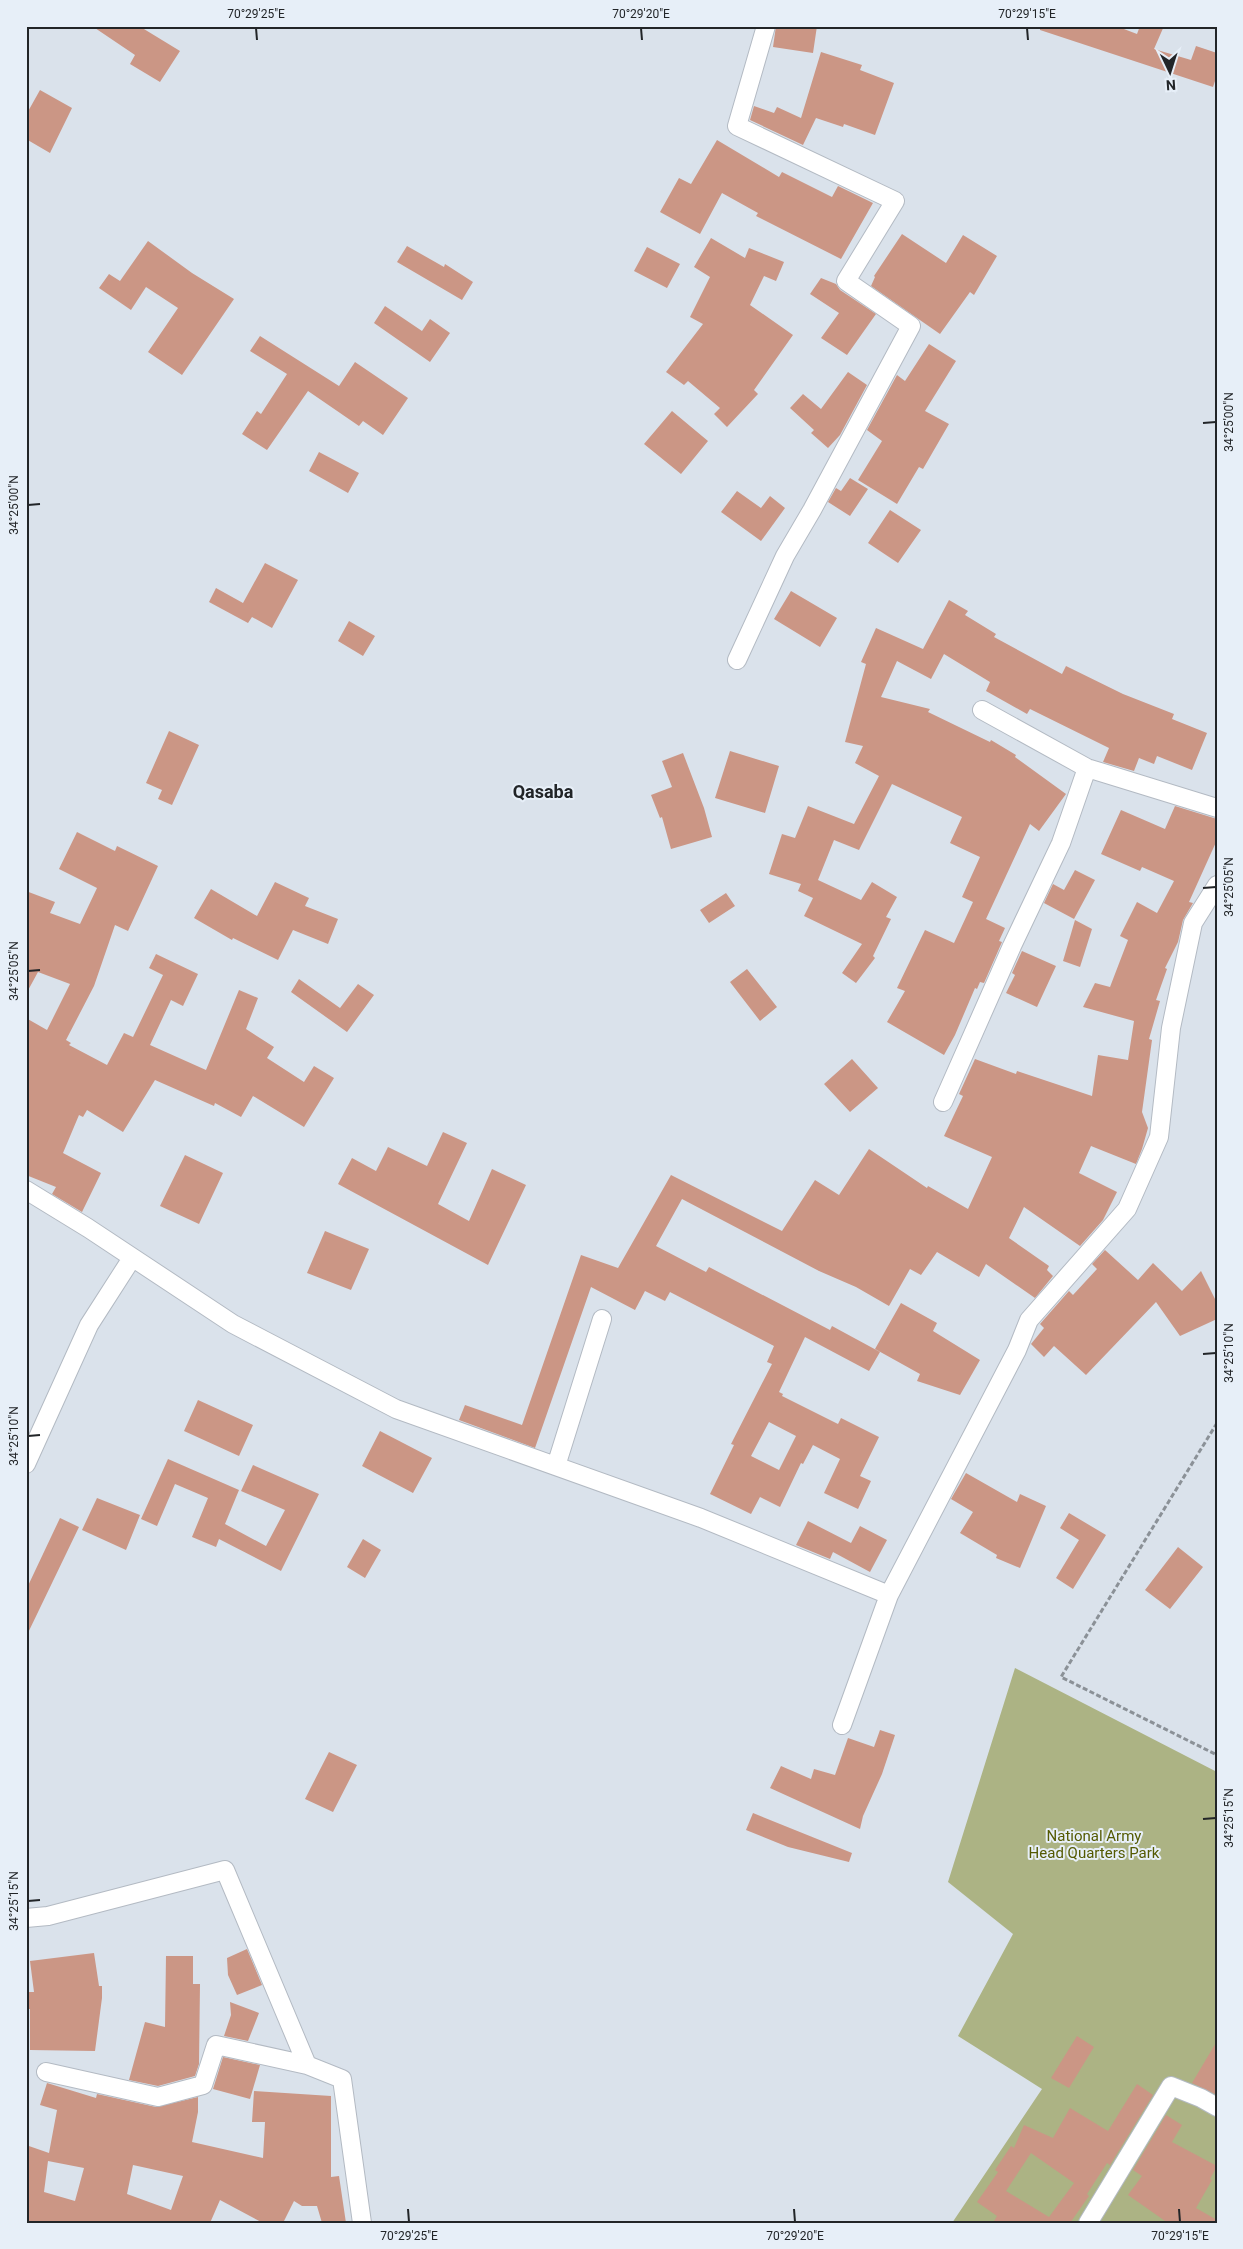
<svg xmlns="http://www.w3.org/2000/svg" width="1243" height="2249" font-family="Roboto,sans-serif">
	<rect width="100%" height="100%" fill="#dae2eb"/>
	<path fill="#acb384" d="M1015 1668 1217 1772V2223H952L1042 2089 958 2036 1013 1934 948 1882Z"/>
	<path fill="#cb9685" fill-rule="evenodd" d="M92 26H139L180 51 160 82 130 64 135 55Z
		M776 26H817L813 53 773 47Z
		M1040 26H1116L1137 34 1140 26H1164L1154 49 1191 60 1196 46 1217 53V75L1213 87 1040 30Z
		M821 52 862 65 860 70 894 83 875 135 844 124 843 127 816 118 803 145 750 120 754 106 774 113 777 107 801 118Z
		M40 90 72 108 50 153 26 139V115Z
		M717 140 779 177 782 172 832 197 838 186 873 203 841 259 756 216 758 213 722 193 700 234 660 212 679 178 691 184Z
		M902 234 946 263 963 235 997 256 974 295 970 292 940 334 871 286 875 277 874 276Z
		M711 238 745 258 749 248 784 262 776 281 764 276 750 305 793 335 754 390 758 394 727 427 714 414 720 408 688 381 684 385 666 372 703 324 690 317 710 277 694 267Z
		M148 241 192 273 234 299 182 375 148 352 178 308 146 287 131 310 99 288 109 274 120 281Z
		M407 246 444 267 445 264 473 282 462 300 397 262Z
		M647 247 680 264 667 288 634 271Z
		M821 278 836 284 840 290 876 314 847 355 821 338 839 313 810 294Z
		M385 306 422 331 430 319 450 333 430 362 374 323Z
		M260 336 339 386 355 362 408 398 383 435 363 421 359 426 308 391 267 450 242 434 257 411 261 414 287 374 250 351Z
		M929 344 956 361 925 411 949 424 923 469 919 467 897 504 858 480 882 441 867 430 897 375 905 381Z
		M848 372 867 385 840 435 828 448 811 433 814 430 790 408 803 394 821 409Z
		M672 411 708 441 681 474 644 444Z
		M319 452 359 473 348 493 309 471Z
		M850 478 868 489 850 516 828 502 836 488 841 491Z
		M737 491 761 508 770 496 785 508 761 541 721 512Z
		M890 510 921 530 898 563 868 543Z
		M265 563 298 580 272 628 252 617 248 623 209 602 216 588 243 603Z
		M791 591 837 618 820 647 774 619Z
		M949 600 968 611 965 615 996 634 994 637 1062 674 1066 666 1123 694 1174 714 1172 719 1207 733 1192 770 1157 756 1154 764 1139 758 1134 771 1103 762 1109 748 1030 709 1027 714 986 691 990 682 944 654 931 679 897 661 881 697 930 709 928 712 990 742 991 740 1016 755 1015 757 1066 794 1039 831 1030 824 986 919 1005 928 999 941 1002 942 984 983 980 982 977 989 975 988 955 1035 944 1055 887 1022 905 991 897 988 925 930 954 943 973 902 962 897 980 857 950 843 962 817 892 784 859 850 834 840 818 880 861 900 872 882 897 897 886 917 891 919 873 956 875 958 856 983 842 973 862 944 804 916 813 898 798 891 801 884 769 874 782 834 795 838 808 806 854 824 879 776 855 763 863 746 845 742 866 664 861 662 876 628 923 649Z
		M349 621 375 636 363 656 338 641Z
		M169 731 199 745 172 805 158 799 162 790 146 783Z
		M730 751 779 766 765 813 715 798Z
		M683 753 704 808 712 837 671 849 662 817 660 818 651 795 672 787 662 761Z
		M1175 806 1217 819V840L1189 902 1193 903 1183 920 1178 942 1165 968 1167 969 1156 1000 1160 1001 1149 1039 1152 1040 1142 1112 1148 1128 1142 1149 1136 1164 1091 1146 1079 1173 1117 1192 1103 1220 1080 1246 1024 1207 1009 1238 1049 1266 1047 1270 1053 1276 1035 1298 986 1264 979 1277 937 1252 921 1275 910 1269 889 1306 856 1287 819 1271 682 1199 656 1246 706 1272 709 1267 830 1330 832 1326 880 1352 869 1371 805 1337 779 1392 783 1394 782 1396 838 1424 841 1418 879 1437 860 1476 871 1481 858 1509 824 1493 840 1459 813 1445 803 1464 801 1463 780 1507 760 1497 751 1514 710 1494 734 1445 731 1444 772 1364 767 1362 774 1346 670 1292 665 1301 645 1291 635 1310 591 1287 535 1448 459 1420 465 1405 522 1425 581 1255 618 1268 671 1175 782 1231 815 1180 839 1195 869 1149 927 1188 928 1186 968 1209 992 1157 944 1136 963 1096 959 1094 975 1059 1016 1074 1017 1071 1092 1096 1098 1055 1128 1060 1134 1021 1083 1007 1095 983 1110 987 1128 940 1120 936 1137 902 1157 913 1174 881 1142 867 1140 871 1101 854 1121 810 1165 829ZM769 1422 796 1436 779 1470 751 1456Z
		M77 832 115 851 117 846 158 866 128 931 115 925 94 986 66 1040 71 1043 69 1045 107 1065 124 1033 133 1037 163 975 149 968 156 954 198 974 183 1006 171 1000 150 1045 206 1070 239 990 258 998 246 1029 274 1047 267 1058 304 1082 314 1066 334 1078 304 1127 253 1096 241 1117 215 1103 214 1106 155 1080 123 1132 87 1110 83 1117 79 1115 63 1153 101 1173 82 1212 52 1194 56 1187 26 1175V1018L47 1030 70 984 38 972 26 994V891L55 902 50 913 80 924 97 888 59 869Z
		M1075 870 1095 880 1074 919 1044 903 1053 884 1064 890Z
		M275 882 309 898 305 906 338 919 328 944 293 930 278 960 233 938 232 940 194 918 211 889 257 916Z
		M726 893 735 906 709 923 700 910Z
		M1075 920 1092 929 1080 967 1063 961Z
		M1022 951 1056 966 1037 1007 1006 993 1015 975 1012 973Z
		M747 969 777 1007 760 1021 730 982Z
		M299 979 340 1008 358 984 374 995 347 1032 291 992Z
		M852 1059 878 1088 850 1112 824 1084Z
		M443 1132 467 1143 438 1204 469 1221 492 1169 526 1185 488 1265 338 1184 352 1158 376 1171 388 1147 427 1166Z
		M185 1155 223 1173 199 1224 160 1206Z
		M325 1231 369 1249 351 1290 307 1273Z
		M1105 1250 1138 1280 1153 1263 1182 1291 1201 1271 1217 1303V1319L1180 1336 1156 1302 1086 1375 1054 1346 1044 1357 1031 1344 1044 1328 1040 1324 1069 1291 1073 1295 1097 1269 1092 1264Z
		M901 1303 937 1323 933 1331 980 1360 960 1395 917 1381 920 1374 875 1349Z
		M198 1400 253 1425 239 1456 184 1431Z
		M380 1431 432 1458 413 1493 362 1466Z
		M168 1459 239 1490 225 1524 266 1546 285 1510 241 1491 253 1465 319 1494 281 1571 219 1539 216 1547 192 1537 208 1498 175 1484 157 1526 141 1519Z
		M966 1473 1017 1502 1020 1494 1046 1506 1020 1568 996 1558 997 1555 960 1533 973 1512 951 1499Z
		M97 1498 140 1515 126 1550 82 1530Z
		M1069 1513 1106 1535 1073 1589 1056 1578 1079 1540 1060 1528Z
		M60 1518 79 1527 26 1637V1590Z
		M808 1521 851 1543 860 1526 887 1540 870 1572 833 1552 830 1559 796 1545Z
		M363 1539 381 1550 365 1578 347 1567Z
		M1178 1547 1203 1567 1170 1609 1145 1590Z
		M880 1730 895 1735 882 1774 863 1816 860 1829 770 1788 781 1766 811 1779 814 1769 835 1775 848 1738 874 1747Z
		M329 1752 357 1765 333 1812 305 1799Z
		M753 1813 852 1853 849 1862 788 1847 746 1830Z
		M247 1949 262 1985 237 1995 228 1975 227 1958Z
		M94 1953 99 1986H102V1998L95 2051 30 2050V2009H27V1992H34L30 1961Z
		M166 1956H193V1984H200L199 2064 195 2076 158 2086 129 2080 145 2022 165 2027Z
		M230 2002 259 2013 248 2041 224 2036 231 2015Z
		M1077 2036 1094 2047 1069 2088 1051 2078Z
		M1217 2041V2095L1192 2083Z
		M223 2057 260 2065 250 2099 213 2089Z
		M47 2083 96 2098 97 2094 156 2107 198 2097V2112L192 2142 263 2158 265 2122H252L254 2091 331 2096V2177L339 2176 346 2223H322L317 2206H302L294 2201 283 2223H263L220 2200 210 2223H26V2145L49 2153 57 2110 40 2105ZM48 2161 84 2168 75 2201 44 2192ZM133 2165 183 2176 171 2210 127 2194Z
		M1137 2084 1153 2095 1110 2165 1107 2163 1087 2194 1089 2196 1070 2223H993L997 2216 977 2202 998 2172 995 2170 1011 2146 1014 2148 1024 2125 1053 2138 1070 2108 1108 2131ZM1031 2153 1074 2183 1049 2217 1006 2191Z
		M1166 2115 1182 2125 1172 2142 1217 2166 1210 2179 1212 2180 1196 2208 1217 2220V2223H1168L1128 2195 1142 2176 1133 2170Z"/>
	<g fill="none" stroke-linecap="round" stroke-linejoin="round">
		<defs>
			<path id="street" d="M737 660 785 556 812 510 911 326 846 281 895 201 737 126 766 26
				M982 710 1087 768 1217 808
				M943 1102 1012 946 1061 843 1087 768
				M26 1190 88 1228 233 1324 396 1409 701 1518 889 1595 1017 1350 1029 1320 1127 1209 1159 1137 1171 1028 1193 923 1217 885
				M26 1464 89 1325 132 1258
				M556 1466 602 1319
				M842 1725 889 1595
				M26 1918 48 1916 225 1870 307 2065 342 2079 362 2223
				M46 2072 158 2097 203 2085 216 2045 307 2065
				M1088 2223 1171 2086 1201 2098 1217 2107"/>
		</defs>
		<use href="#street" stroke="#b3bac3" stroke-width="20"/>
		<path stroke="#8b9197" stroke-width="3" stroke-dasharray="5 2.5" stroke-linecap="butt" d="M1217 1423 1061 1677 1217 1755"/>
		<use href="#street" stroke="#fff" stroke-width="18"/>
	</g>
	<path fill="none" stroke="#222528" stroke-width="2" d="M256 28 257 40M641 28 642 40M1027 28 1028 40M1203 423 1216 422M28 505 40 504M1203 888 1216 887M28 971 40 970M1203 1354 1216 1353M28 1436 40 1435M1203 1819 1216 1818M28 1901 40 1900M408 2209 409 2222M794 2209 795 2222M1179 2209 1180 2222"/>
	<g text-anchor="middle" dominant-baseline="central" stroke-width="4" stroke-linejoin="round" paint-order="stroke">
		<g font-size="15" fill="#545a02" stroke="#e7eff8">
			<text x="1094" y="1836">National Army<tspan x="1094" dy="17">Head Quarters Park</tspan></text>
		</g>
		<g font-size="18" font-weight="bold" fill="#222528" stroke="#e7eff8">
			<text x="543" y="791">Qasaba</text>
		</g>
	</g>
	<rect width="1243" height="2249" fill="none" stroke="#e7eff8" stroke-width="55"/>
	<g transform="translate(1170 72) rotate(176)" stroke="#e7eff8" stroke-width="4" paint-order="stroke">
	<path d="M0-4L9 19L0 12L-9 19Z" fill="#222528"/>
	<text y="-8" font-size="14" font-weight="bold" text-anchor="middle" fill="#222528">N</text>
	</g>
	<rect x="28" y="28" width="1188" height="2194" fill="none" stroke="#222528" stroke-width="2"/>
	<g font-size="12" text-anchor="middle" fill="#222528">
		<text x="256" y="18">70°29'25"E</text>
		<text x="641" y="18">70°29'20"E</text>
		<text x="1027" y="18">70°29'15"E</text>
		<text transform="translate(1229 422) rotate(-90)" y="4">34°25'00"N</text>
		<text transform="translate(14 505) rotate(-90)" y="4">34°25'00"N</text>
		<text transform="translate(1229 887) rotate(-90)" y="4">34°25'05"N</text>
		<text transform="translate(14 971) rotate(-90)" y="4">34°25'05"N</text>
		<text transform="translate(1229 1353) rotate(-90)" y="4">34°25'10"N</text>
		<text transform="translate(14 1436) rotate(-90)" y="4">34°25'10"N</text>
		<text transform="translate(1229 1818) rotate(-90)" y="4">34°25'15"N</text>
		<text transform="translate(14 1901) rotate(-90)" y="4">34°25'15"N</text>
		<text x="409" y="2240">70°29'25"E</text>
		<text x="795" y="2240">70°29'20"E</text>
		<text x="1180" y="2240">70°29'15"E</text>
	</g>
</svg>
